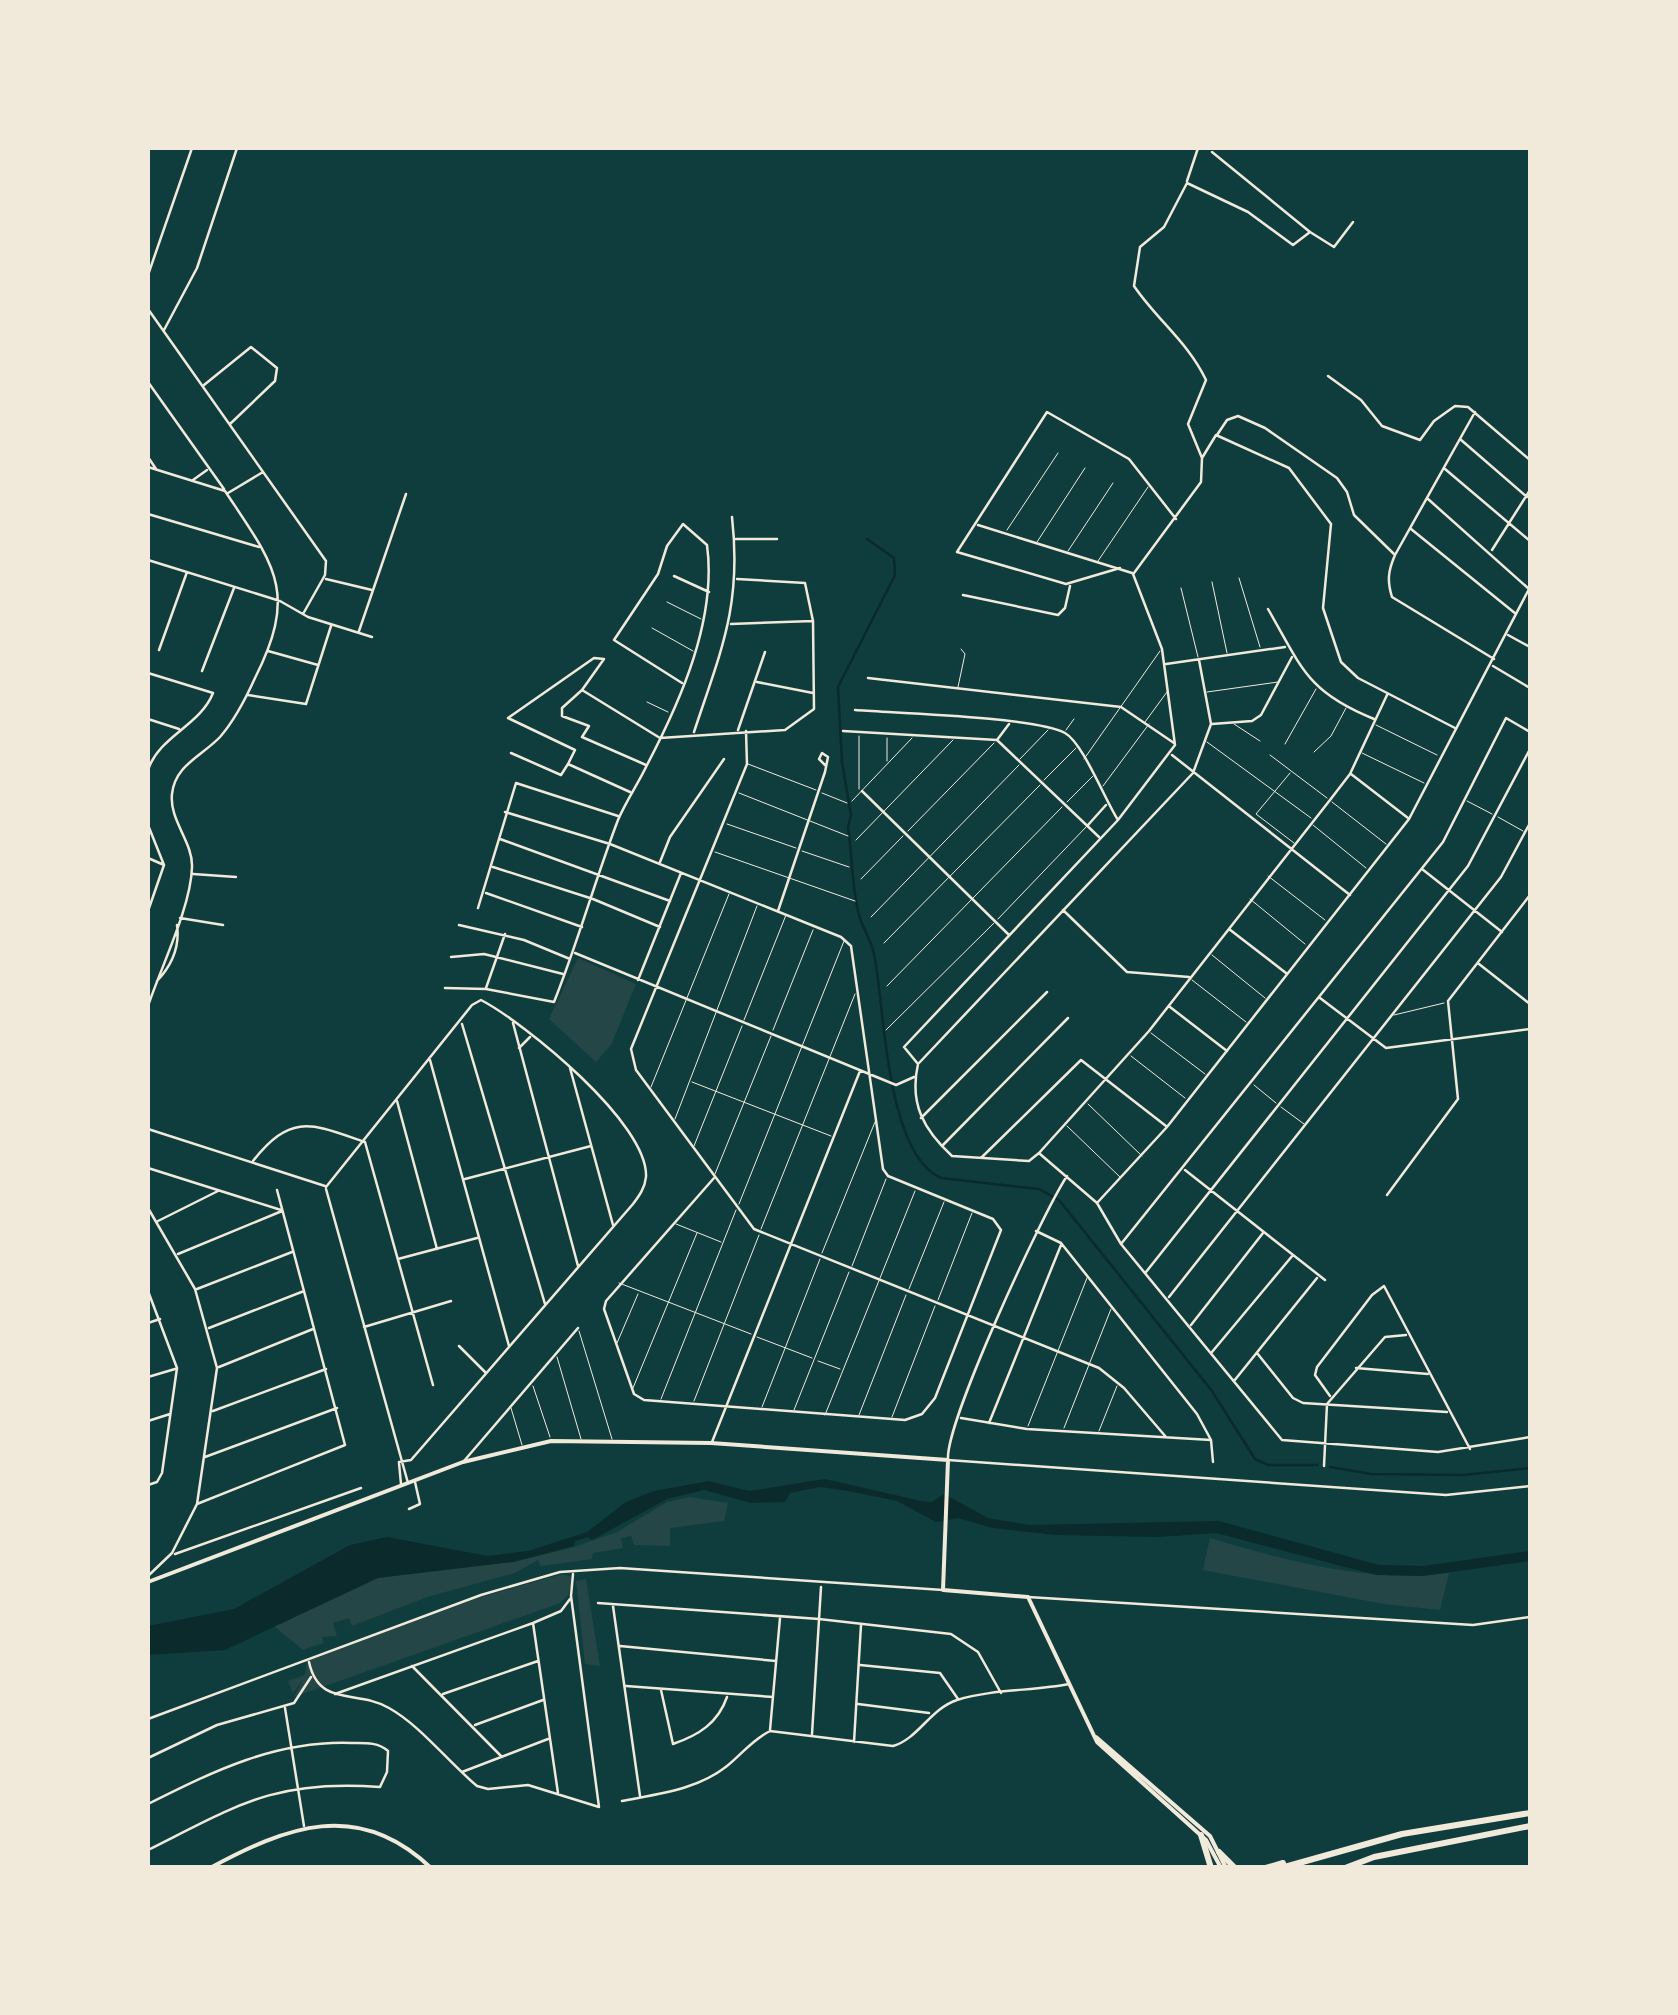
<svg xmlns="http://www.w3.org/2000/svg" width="1678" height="2015" font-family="Raleway,sans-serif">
	<rect width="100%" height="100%" fill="#0f3d3e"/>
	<path fill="#244646" d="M578 958 636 984 611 1045 596 1062 549 1019Z
		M690 1497 728 1503 724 1521 670 1528V1546L634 1545 631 1536 621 1538 623 1548 593 1553 592 1559 541 1566 538 1560 515 1573 427 1597 352 1626 349 1618 333 1623 337 1636 322 1637 323 1643 303 1650 263 1617 400 1563 457 1567 514 1562 574 1547 617 1532 667 1502Z
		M1210 1538C1287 1561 1369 1583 1449 1573L1440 1610 1384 1604 1203 1570Z
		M562 1574 572 1577 569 1594 560 1603 294 1697 302 1681 293 1693 288 1681 305 1675 307 1660 481 1597Z
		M586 1579 600 1666 585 1664 576 1581Z"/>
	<path fill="#0a2a2b" d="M825 1479 921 1501 932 1502 944 1494 988 1518 1029 1525 1219 1521 1379 1565 1423 1566 1530 1551V1561L1423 1576 1376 1575 1216 1533 1158 1537 1056 1535 992 1528 958 1518 936 1522 897 1501 848 1491 820 1487 790 1493 785 1502 751 1503 704 1490 667 1499 592 1540 588 1537 575 1541 574 1546 513 1562 378 1578 225 1650 148 1655V1626L234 1609 350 1545 387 1537 488 1556 528 1551 587 1532 626 1502 654 1491 709 1481 749 1491Z"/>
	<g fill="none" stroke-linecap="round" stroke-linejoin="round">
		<path stroke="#0a2a2b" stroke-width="2.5" d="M867 539 894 558 895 575 838 687 842 762 851 815 848 827C852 854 852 885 858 911 861 926 871 939 874 954 885 1007 885 1153 941 1178L1039 1189 1059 1200 1212 1391 1255 1459 1268 1465H1317
			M1330 1467 1371 1474 1463 1475 1530 1468"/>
		<path stroke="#f1e9da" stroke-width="1" d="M1007 530 1058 453
			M1037 542 1085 468
			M1068 551 1113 483
			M1098 561 1148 487
			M1239 578 1260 647
			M1212 582 1227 653
			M1181 588 1198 657
			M667 602 701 619
			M652 628 693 651
			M958 687 965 654 961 649
			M1207 692 1278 682
			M647 702 668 712
			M1145 722 1167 692
			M1234 724 1260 741
			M1376 725 1437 755
			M1066 730 1074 719
			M859 736V789
			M1207 742 1311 818
			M1285 744 1316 689
			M1314 752 1331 736 1346 708
			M1362 753 1424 783
			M1270 755 1327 798
			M1020 759 1048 730
			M1084 759 1160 651
			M887 761V738
			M748 764 816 790
			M1290 773 1256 814 1294 843
			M1044 780 1076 748
			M1103 786 1149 724
			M739 793 848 836
			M822 793 847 803
			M852 801 912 738
			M1467 801 1492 814
			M1067 802 1093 776
			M1332 802 1386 844
			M1498 817 1523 831
			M727 824 796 848
			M1313 825 1366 868
			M908 831 994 743
			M856 840 953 740
			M802 851 849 867
			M715 852 855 901
			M1268 876 1325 920
			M861 879 903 836
			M1250 899 1305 944
			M871 917 1019 765
			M998 919 1087 826
			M884 943 1040 785
			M1212 955 1265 998
			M1192 980 1246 1022
			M887 986 1062 807
			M1394 1015 1444 1003
			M744 1020 786 915
			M773 1030 813 930
			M886 1030 994 923
			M1151 1033 1205 1074
			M1131 1056 1185 1098
			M692 1082 831 1136
			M1254 1085 1276 1103
			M651 1087 729 894
			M1088 1104 1142 1156
			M1281 1107 1304 1124
			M675 1119 757 906
			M1067 1126 1120 1177
			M694 1146 742 1026
			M715 1174 771 1036
			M739 1204 844 941
			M676 1224 721 1242
			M761 1229 855 994
			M822 1253 875 1122
			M852 1266 886 1179
			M619 1283 751 1334
			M909 1289 944 1202
			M938 1300 972 1213
			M579 1331 612 1439
			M757 1337 812 1358
			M617 1343 638 1294
			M557 1357 581 1439
			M818 1361 840 1369
			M533 1386 550 1437
			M633 1388 697 1233
			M661 1399 736 1210
			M694 1401 759 1235
			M762 1407 820 1259
			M511 1408 522 1445
			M794 1410 849 1272
			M825 1415 915 1191
			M859 1415 906 1295
			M892 1417 935 1306
			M1028 1426 1087 1278
			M1064 1428 1111 1309
			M1099 1431 1117 1386"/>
		<path stroke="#f1e9da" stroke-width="2.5" d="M1212 152 1310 232
			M1187 181 1198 148
			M148 275 192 148
			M148 309 326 561 325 575 303 614
			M164 330 197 268 237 148
			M1328 376 1361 400 1382 426 1420 440 1434 421 1455 406 1468 407 1530 460
			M148 382 224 489
			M204 385 251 347 277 368 275 381 230 424
			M1475 412 1395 555C1388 571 1387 581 1392 597L1494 659
			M1217 435 1227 420 1238 416 1265 428 1337 478 1347 492 1354 515 1394 554
			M1460 439 1527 497
			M148 457 156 469
			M1202 458 1216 435 1289 468 1331 524 1323 608 1341 662 1358 678 1455 728
			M148 467 225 491C274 565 299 591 255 678 246 698 234 721 220 737 202 756 175 765 172 794 169 820 193 842 192 867 191 907 161 967 148 1006
			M1445 469 1530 541
			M193 480 207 470
			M228 493 263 472
			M148 514 259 547
			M978 525 1132 573
			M1411 529 1516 614
			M736 539H777
			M1492 550 1530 490
			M148 560 280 601 308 617 372 637
			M1120 568 1066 584 957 552 1047 412 1129 459 1176 519
			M1134 573 1201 482 1202 458 1188 424 1206 380C1188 342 1157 320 1134 286L1140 247 1164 227 1187 183 1248 212 1293 245 1310 232 1334 247 1353 222
			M1133 574 1162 649 1175 745 1118 820 904 1047 918 1064C909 1104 924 1130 952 1156L1029 1161 1039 1153 1149 1031 1330 800 1350 774 1387 695
			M674 576 709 592
			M326 579 372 590
			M963 595 1058 615 1065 608 1070 586
			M1268 609C1302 668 1307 692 1374 719
			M731 624 813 621
			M359 631 406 494
			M1508 635 1530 647
			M159 650 187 572
			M268 651 318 665
			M1166 664 1285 647
			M1493 666 1530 688
			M202 671 234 588
			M148 673 213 693C200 726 159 736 148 770
			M868 678 1121 707 1174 743
			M757 682 813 693
			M248 695 306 704 331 626
			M855 710C895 713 1035 717 1065 733 1083 743 1105 800 1118 820
			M148 719 179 729
			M1212 724 1252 721 1261 715 1292 657
			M738 730 765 652
			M746 731 747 764 631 1049 636 1070 754 1229 1099 1368 1124 1388 1166 1437
			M843 731 997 740 1099 837
			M694 732C721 650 742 606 732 517
			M997 740 1009 724
			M511 753 561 775 568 764 630 792
			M1172 755 1350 895
			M568 764 575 750 508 718 594 658 604 659 582 690
			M646 765 582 737 589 726 562 716V708L582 690 660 738 785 730 814 709 813 621 805 583 737 579
			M1351 774 1408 818
			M862 791 1008 934
			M505 812 610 844 841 937 851 946 883 1169 888 1176 993 1219 1001 1230 935 1398 922 1414 905 1420 644 1400 634 1394 604 1309 606 1301 714 1178
			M148 825 164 865 148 911
			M1088 825 1106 805
			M500 839 670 901
			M148 858 164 865
			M660 862 670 837 724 759
			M493 867 593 899 660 927
			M1422 869 1502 932
			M193 874 236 877
			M486 893 582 927
			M478 908 516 783 618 816
			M1063 910 1127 972 1189 977
			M778 911 825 772 828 757 822 753 819 759 826 766
			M180 918 223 925
			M459 925 524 940 570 959
			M1229 929 1286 973
			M575 953 896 1085 914 1077
			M451 957 484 954 563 974
			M1479 964 1530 1004
			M638 980 681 873
			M157 981C172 965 180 946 177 925
			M445 988 486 989 554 1002C578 942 595 880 618 820 626 801 638 784 647 765 681 700 717 619 707 545L683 524 667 546 658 574 614 640 682 683
			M486 988 505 934
			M1320 998 1386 1048 1530 1029
			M1170 1007 1227 1051
			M513 1023 578 1266
			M462 1024 545 1304
			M519 1048 530 1037
			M430 1060 509 1346
			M919 1063 1193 773 1211 724 1199 660
			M570 1068 613 1225
			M397 1101 437 1249
			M921 1118 1047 992
			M148 1129 325 1186
			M943 1145 1068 1018
			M1040 1154 1097 1203 1121 1244 1282 1440 1438 1452 1530 1437
			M981 1158 1081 1060 1166 1126
			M253 1161C292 1112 312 1124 365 1142L433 1385
			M148 1168 281 1210
			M1185 1170 1325 1280
			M1067 1176C1042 1214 945 1423 948 1460L1446 1495 1530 1486
			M465 1179 591 1146
			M326 1187 472 1005 481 1000C525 1023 649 1124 646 1177 645 1188 639 1196 633 1204L411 1460 399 1462
			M326 1189 408 1483
			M1387 1195 1458 1099 1448 1001 1530 895
			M1097 1203 1167 1127 1409 819 1529 589 1428 499
			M148 1208 195 1289 217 1368 197 1504 172 1553 148 1576
			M158 1221 218 1191
			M1036 1231 1061 1243 1197 1414 1211 1440 1213 1462
			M1121 1244 1443 842 1506 718 1530 732
			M178 1254 282 1211
			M398 1259 477 1238
			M1146 1272 1468 866 1530 749
			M197 1289 292 1252
			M148 1291 177 1368 162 1473 157 1482 148 1485
			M1169 1297 1501 877 1530 823
			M148 1323 160 1319
			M1191 1325 1263 1233
			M364 1327 451 1301
			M209 1328 304 1291
			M459 1346 485 1372
			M1212 1352 1293 1255
			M1257 1353 1293 1398 1303 1403 1447 1412
			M219 1367 313 1329
			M1356 1368 1428 1374
			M148 1377 175 1369
			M1234 1381 1317 1278
			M1330 1396 1315 1375 1317 1367 1372 1295 1384 1286 1470 1449
			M213 1411 326 1369
			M961 1418 1027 1429 1211 1440
			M148 1421 170 1414
			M989 1423 1061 1245
			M712 1442 860 1071
			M205 1457 337 1408
			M464 1461 578 1328
			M399 1463 401 1484
			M1324 1466 1327 1404 1385 1337 1406 1335
			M197 1504 345 1445 277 1190
			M409 1509 420 1504 415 1482
			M175 1554 361 1488
			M1028 1597 1473 1625 1530 1617
			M598 1603 819 1619 951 1634 978 1652 1001 1693
			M613 1606 640 1796
			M533 1623 558 1793
			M620 1646 776 1661
			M309 1662C319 1708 357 1689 389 1708 421 1726 448 1762 477 1786L488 1789 528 1785 599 1807 571 1596 573 1574
			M860 1665 940 1673 958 1699
			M412 1666 502 1757
			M626 1686 773 1697
			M661 1690 673 1744C699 1735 718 1723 727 1697
			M335 1694 533 1623 561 1611 570 1599
			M443 1694 538 1661
			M858 1704 929 1713
			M285 1708 304 1826
			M148 1719 481 1595 560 1572 620 1568 943 1590
			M475 1725 543 1700
			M770 1730 780 1618
			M812 1734 821 1587
			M854 1742 861 1625
			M148 1758 217 1725 294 1703 311 1677
			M462 1772 548 1739
			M622 1801C657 1794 697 1790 727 1766 743 1753 752 1740 770 1731L893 1746C918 1739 930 1709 957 1700 992 1689 1034 1691 1069 1684
			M148 1804C214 1771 276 1740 352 1743 365 1743 378 1742 388 1751L387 1772 380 1787C275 1779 238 1805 148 1850"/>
		<path stroke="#f1e9da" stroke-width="4" d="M148 1582 463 1462 551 1441 711 1443 948 1460 943 1590 1028 1597 1097 1742 1206 1840 1221 1868
			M1096 1737 1210 1836 1226 1868
			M210 1868C286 1827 358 1798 431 1868"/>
		<path stroke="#f1e9da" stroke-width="6" d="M1201 1835 1211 1868
			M1219 1852 1235 1868
			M1266 1868 1283 1863
			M1281 1868 1402 1834 1530 1813
			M1345 1868 1374 1857 1530 1826"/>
	</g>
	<rect width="1678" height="2015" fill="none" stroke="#f1e9da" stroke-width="300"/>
</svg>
